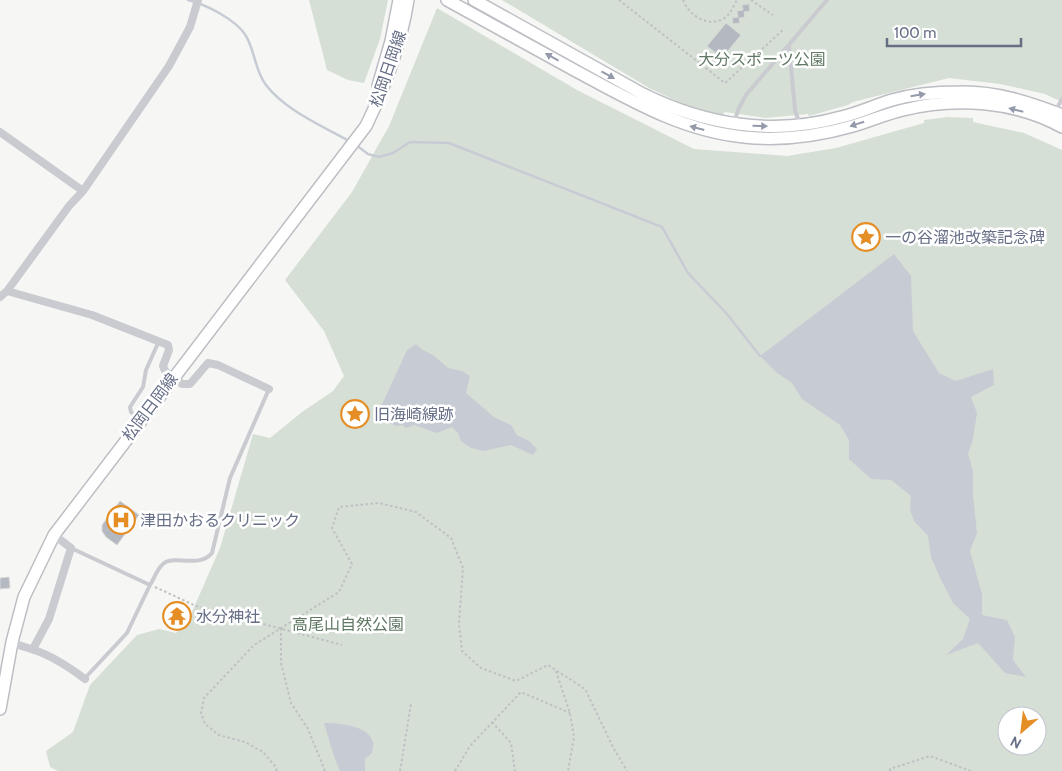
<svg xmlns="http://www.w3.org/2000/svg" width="1062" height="771" font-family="Cabin,'Noto Sans JP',sans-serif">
	<rect width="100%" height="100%" fill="#f6f7f4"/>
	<path fill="#d6dfd5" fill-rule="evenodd" d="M309 0H388L380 39 364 83 348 80 327 70Z
		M502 0H1062V102L1045 94 1000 84 949 78 853 102 848 105 809 116 808 114 765 118 725 112 721 116 685 105 649 88Z
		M437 8 577 90 694 149 787 156 836 148 924 123V120L948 117 973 118V122L1024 133 1062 150V771H58L50 767 46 751 73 732 90 685 137 635 159 629 176 633 188 621 220 548 253 434 270 438 302 412 333 391 344 376 324 331 285 280 352 192 389 126ZM1007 716H1037V746H1007Z"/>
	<path fill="#c7ccd4" d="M894 254 911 276 913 331 939 373 956 381 993 369 994 385 971 397 977 413 973 439 968 454 973 471V494L977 533 970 551 982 594V615L1007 620 1015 637 1013 660 1026 677 1005 673 978 643 946 655 963 639 970 619 953 603 941 580 931 557 928 536 914 521 910 510 911 496 891 480 871 479 849 459V440L840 425 802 399 792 383 777 373 760 356Z
		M416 344 423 350 433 355 448 368 462 371 470 376 466 393 494 417 511 425 517 435 529 441 537 449 533 455 511 445 483 451 471 448 461 441 458 433 452 427 437 433 414 425 406 428 403 425 397 426 381 420 378 413 407 350Z
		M324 723C337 723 369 725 373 742 374 745 372 750 372 753L365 759V771H340C333 756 329 739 324 723Z"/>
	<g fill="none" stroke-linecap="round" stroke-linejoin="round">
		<path stroke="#c7ccd4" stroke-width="2.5" d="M188 0C205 4 237 20 246 36 255 51 255 71 266 85 285 110 322 126 349 141
			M356 145 368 154 379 157 393 153 410 142 449 143 662 227 688 273 727 314 760 356"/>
	</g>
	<path fill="#b4b8c0" stroke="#d8d9d7" d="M749 4 750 11 744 12 745 17 739 18 740 23 733 24 732 18 738 17 737 11 743 10 742 5Z
		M726 23 741 35 722 58 707 46Z
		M120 501 139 515 117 545 106 537 102 531V525Z
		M9 577 10 588 0 589V578Z
		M173 609 184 614 179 622 169 617Z"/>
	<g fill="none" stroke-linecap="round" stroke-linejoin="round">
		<defs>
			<path id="secondary" d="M447 0C490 24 533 47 576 71 630 100 682 131 744 137 781 141 818 136 853 126 870 121 886 114 903 110 955 97 1015 101 1062 127
				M474 0 643 94C705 125 774 136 841 117 859 113 875 105 892 100 913 94 937 92 959 92 995 91 1029 102 1062 115
				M378 86 391 41 399 0
				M0 709 12 642 24 597 54 535 366 126C386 85 401 45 408 0"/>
		</defs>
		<use href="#secondary" stroke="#bcbec4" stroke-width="14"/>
		<path stroke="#bfc0c3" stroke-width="2" stroke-dasharray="2.5 2.5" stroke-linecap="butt" d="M619 0 725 83 784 29
			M683 0C689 16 710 29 726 17 731 13 734 5 737 0
			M751 0 773 15
			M155 587 196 606 342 645
			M281 628V663L291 703 308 729 325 771
			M556 671 570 713 574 737 568 771
			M492 722 511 743 515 771
			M277 771 275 766 263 752 245 742 219 735 205 724 201 713 204 698 254 645 339 592 352 564 332 528 339 507 379 503 416 512 451 538 463 568 459 623 462 651 481 668 516 681 548 665 585 689 613 747 627 771
			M400 771 411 704
			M455 771 470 746 521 692 570 713
			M890 771V769L930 756 971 771"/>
		<path stroke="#cacbd0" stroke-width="4" d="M789 45 795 110 799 122
			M1056 110 1062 99
			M734 122 739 108 746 95 827 0
			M140 420 131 412 130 407 143 387 146 370 159 341
			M71 548 150 585C154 579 157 569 163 564 172 554 199 569 212 553L230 478 269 389
			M85 678 127 633 150 585"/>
		<path stroke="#cacbd0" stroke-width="8" d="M0 132 83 191
			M7 291 92 315 168 345 169 350 163 366 165 371 182 384H190L208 363 218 365 269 389
			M0 297 7 291 69 206 83 191 169 66 190 27 198 0
			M12 642C19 646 26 647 34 650 53 656 69 667 85 679
			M33 649 49 619 71 548 54 535"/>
		<use href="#secondary" stroke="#fff" stroke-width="11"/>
	</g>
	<defs><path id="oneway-solid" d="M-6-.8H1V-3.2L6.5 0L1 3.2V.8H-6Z" transform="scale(1.25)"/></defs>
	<g fill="#949aaa">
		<use href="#oneway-solid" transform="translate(552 57) rotate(-151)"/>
		<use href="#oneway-solid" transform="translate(608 75) rotate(29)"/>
		<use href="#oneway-solid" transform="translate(918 95) rotate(-9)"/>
		<use href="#oneway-solid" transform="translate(1016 110) rotate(-166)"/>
		<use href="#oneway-solid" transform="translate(857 124) rotate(162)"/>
		<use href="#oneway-solid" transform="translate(760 126) rotate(2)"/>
		<use href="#oneway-solid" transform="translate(697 128) rotate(-165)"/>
	</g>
	<defs>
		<symbol id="sight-ring" viewBox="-11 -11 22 22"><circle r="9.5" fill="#fff" stroke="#e58e26" stroke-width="1.5"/><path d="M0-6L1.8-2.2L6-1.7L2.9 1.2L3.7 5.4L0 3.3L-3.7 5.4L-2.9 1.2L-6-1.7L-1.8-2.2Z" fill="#e58e26"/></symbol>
		<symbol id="hospital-ring" viewBox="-11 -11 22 22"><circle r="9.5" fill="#fff" stroke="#e58e26" stroke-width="1.5"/><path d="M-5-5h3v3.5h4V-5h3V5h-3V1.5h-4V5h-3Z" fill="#e58e26"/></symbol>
		<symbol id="temple-ring" viewBox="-11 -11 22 22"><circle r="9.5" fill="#fff" stroke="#e58e26" stroke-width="1.5"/><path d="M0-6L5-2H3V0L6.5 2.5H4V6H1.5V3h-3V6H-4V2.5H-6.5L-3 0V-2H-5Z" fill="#e58e26"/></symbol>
	</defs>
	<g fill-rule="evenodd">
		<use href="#sight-ring" x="850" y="221" width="32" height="32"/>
		<use href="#sight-ring" x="339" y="398" width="32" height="32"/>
		<use href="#hospital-ring" x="105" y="504" width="32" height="32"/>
		<use href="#temple-ring" x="161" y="600" width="32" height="32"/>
	</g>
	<g text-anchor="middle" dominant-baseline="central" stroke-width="5" stroke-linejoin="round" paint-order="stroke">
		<g font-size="16" fill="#617864" stroke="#fff">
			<text x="762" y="59">大分スポーツ公園</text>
			<text x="348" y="624">高尾山自然公園</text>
		</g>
		<g font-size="16" fill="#666e86" stroke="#fff">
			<text transform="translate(388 69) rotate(-71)">松岡日岡線</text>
			<text transform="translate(150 407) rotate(-53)">松岡日岡線</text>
		</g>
		<g font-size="16" fill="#666e86" stroke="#fff" text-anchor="start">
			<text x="885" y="237">一の谷溜池改築記念碑</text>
			<text x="374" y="414">旧海崎線跡</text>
			<text x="140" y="520">津田かおるクリニック</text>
			<text x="196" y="616">水分神社</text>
		</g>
	</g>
	<g transform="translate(1022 731) rotate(208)"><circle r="24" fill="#ffffff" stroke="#c2c5cf"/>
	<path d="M0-4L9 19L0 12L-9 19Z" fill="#e58e26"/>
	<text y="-8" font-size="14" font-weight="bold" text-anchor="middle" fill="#666e86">N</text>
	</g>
	<path d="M887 38v8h134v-8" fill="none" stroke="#666e86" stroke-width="2.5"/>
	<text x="894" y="38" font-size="15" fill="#666e86" stroke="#ffffff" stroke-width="4" paint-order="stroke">100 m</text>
</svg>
